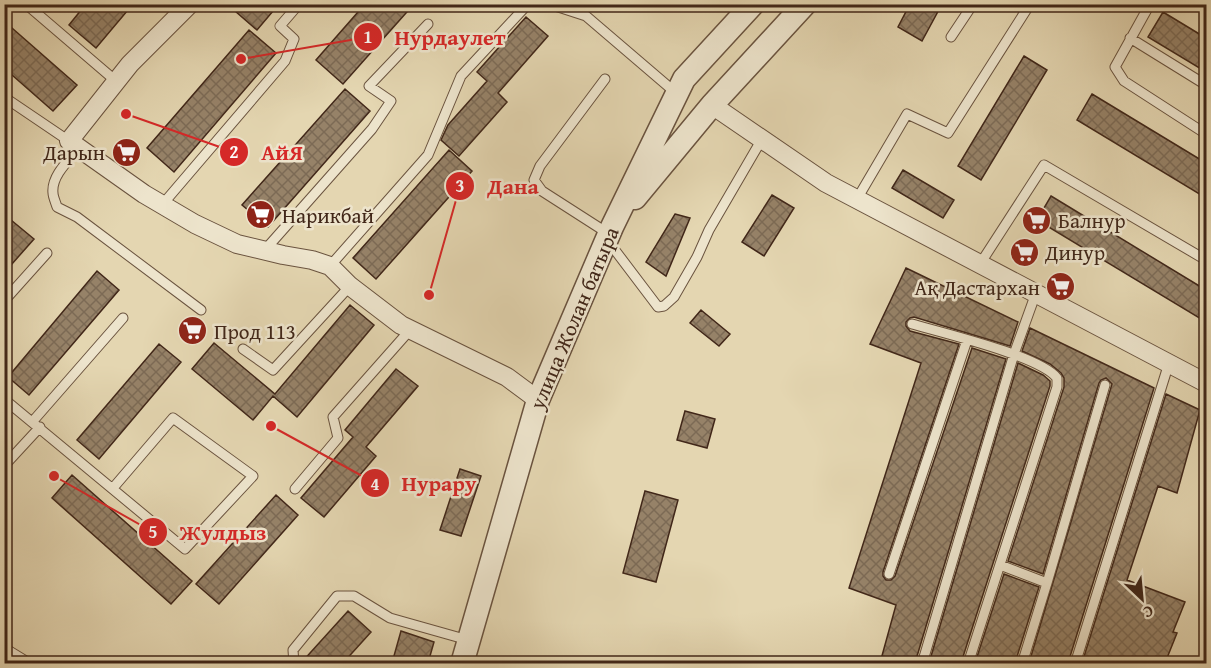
<svg xmlns="http://www.w3.org/2000/svg" width="1211" height="668" font-family="'Gentium Book Plus',serif">
	<defs>
		<pattern id="building-cross-hatch" width="8" height="8" patternUnits="userSpaceOnUse" patternTransform="scale(1.5)"><rect width="8" height="8" fill="#968268"/><path d="M0 0l8 8M0 8l8-8" fill="none" stroke="#7c6a55"/></pattern>
	</defs>
	<rect width="100%" height="100%" fill="#e4d6b1"/>
	<filter id="stains"><feTurbulence type="fractalNoise" baseFrequency=".00333" numOctaves="4"/><feColorMatrix values="0 0 0 0 .2 0 0 0 0 .09 0 0 0 0 .02 0 0 0 .5 -.17"/></filter>
	<radialGradient id="worn" r=".72"><stop offset=".6" stop-color="#630" stop-opacity="0"/><stop offset="1" stop-color="#630" stop-opacity=".3"/></radialGradient>
	<path fill="url(#building-cross-hatch)" stroke="#412719" stroke-width="1.5" d="M86 4H133L96 48 69 25Z
		M227 4H279L257 30Z
		M365 4H414L343 84 316 60Z
		M910 4H942L922 41 898 27Z
		M1163 12 1206 38V72L1148 37Z
		M526 17 548 36 498 93 507 102 459 156 441 140 448 125 487 81 477 72Z
		M4 21 77 85 53 111 4 68Z
		M249 30 276 53 174 172 147 148Z
		M1024 56 1047 70 981 180 958 166Z
		M345 89 370 111 268 227 242 205Z
		M1092 94 1206 163V198L1077 120Z
		M449 150 472 171 376 279 353 258Z
		M903 170 954 200 943 218 892 188Z
		M772 195 794 208 764 256 742 242Z
		M1051 196 1206 290V322L1037 220Z
		M675 214 690 218 666 276 646 262Z
		M11 220 34 239 4 273V227Z
		M906 268 1018 322 1010 346 914 317 910 318 906 322V326L910 331 959 344 883 572V576L886 580H891L895 576 972 348 1006 359 915 663H880L896 605 849 588 921 363 870 344Z
		M97 271 119 290 29 395 8 377Z
		M350 305 374 325 297 417 273 396 253 420 192 369 214 343 275 394Z
		M701 310 730 334 719 346 690 323Z
		M1030 328 1154 388 1068 663H1029L1112 384 1106 378 1101 380 1099 383 1043 574 1008 561 1064 387V378L1061 373 1050 364 1022 351Z
		M159 344 181 362 99 459 77 440Z
		M1018 363 1043 375 1050 381V386L961 663H929Z
		M396 369 418 386 366 447 376 456 324 517 301 498 353 437 345 430Z
		M1166 394 1200 410 1177 493 1158 486 1127 580 1185 602 1173 632 1177 633 1165 663H1082Z
		M685 411 715 419 707 448 677 440Z
		M460 469 481 476 461 536 440 530Z
		M72 475 192 581 171 604 52 498Z
		M645 491 678 500 656 582 623 573Z
		M276 495 298 515 219 604 196 584Z
		M1004 574 1039 587 1015 663H975Z
		M348 611 371 632 343 663H301Z
		M401 631 434 642 428 663H392Z"/>
	<g fill="none" stroke-linecap="round" stroke-linejoin="round">
		<defs>
			<path id="service" d="M26 4 117 82
				M549 4 586 16 676 93
				M1150 4 1115 67 1124 81 1206 134
				M951 37 973 4
				M1130 38 1206 85
				M605 79 540 166 534 180 542 191 609 234
				M4 97 69 141
				M79 148C69 160 51 176 53 193 53 197 56 203 57 207L77 217 201 310
				M857 199 907 114 948 133 1030 4
				M162 205 285 61 294 39 280 26 299 4
				M608 241 658 307 664 306 674 297 697 257 709 230 762 139
				M264 251 372 129 391 101 369 86 428 24
				M980 264 1044 165 1206 260
				M330 266 428 155 461 76 528 4
				M4 301 47 253
				M912 324C943 333 1040 356 1057 378V387L968 664
				M243 349 273 370 350 286
				M4 399 185 549 253 476 173 418 113 488
				M33 421 123 318
				M4 466 40 427
				M295 489 338 438 333 417 410 330
				M1000 565 1047 583 1105 385
				M889 574 967 340
				M294 664 293 650 337 596H354L390 618 468 640
				M922 664 1014 354 1036 293
				M1022 664 1047 583
				M1075 664 1169 363"/>
			<path id="minor" d="M190 4 130 64 69 141 144 194 195 224 237 244 283 255 312 260 330 266 350 286 401 325 507 377 538 400
				M712 105 826 183 1206 383
				M4 653 22 664"/>
			<path id="tertiary" d="M635 198 712 105 805 4
				M462 664 538 400 612 227 684 79 753 4"/>
		</defs>
		<use href="#service" stroke="#6a533f" stroke-width="11"/>
		<use href="#minor" stroke="#6a533f" stroke-width="20"/>
		<use href="#tertiary" stroke="#6a533f" stroke-width="25"/>
		<use href="#service" stroke="#ede4cc" stroke-width="9"/>
		<use href="#minor" stroke="#ede4cc" stroke-width="18"/>
		<use href="#tertiary" stroke="#ede4cc" stroke-width="22"/>
	</g>
	<defs>
		<symbol id="supermarket-disc" viewBox="-11 -11 22 22"><circle r="9.5" fill="#8f2418" stroke="#ede4cc"/><path d="M-6-5.5h2.5l.6 2H6L4.5 2H-2.5L-4.4-4H-6ZM-1.5 3.2a1.3 1.3 0 1 0 .1 0ZM3 3.2a1.3 1.3 0 1 0 .1 0Z" fill="#fff"/></symbol>
	</defs>
	<g fill-rule="evenodd">
		<use href="#supermarket-disc" x="110" y="136" width="33" height="33"/>
		<use href="#supermarket-disc" x="244" y="198" width="33" height="33"/>
		<use href="#supermarket-disc" x="1020" y="204" width="33" height="33"/>
		<use href="#supermarket-disc" x="1008" y="236" width="33" height="33"/>
		<use href="#supermarket-disc" x="1044" y="270" width="33" height="33"/>
		<use href="#supermarket-disc" x="176" y="314" width="33" height="33"/>
	</g>
	<g text-anchor="middle" dominant-baseline="central" stroke-width="5" stroke-linejoin="round" paint-order="stroke">
		<g font-size="21" fill="#412719" stroke="#ede4cc" text-anchor="start">
			<text x="105" y="152" text-anchor="end">Дарын</text>
			<text x="282" y="215">Нарикбай</text>
			<text x="1058" y="220">Балнур</text>
			<text x="1045" y="252">Динур</text>
			<text x="1040" y="287" text-anchor="end">Ақ Дастархан</text>
			<text x="214" y="331">Прод 113</text>
		</g>
		<g font-size="21" fill="#412719" stroke="#ede4cc">
			<text transform="translate(574 318) rotate(-67)">улица Жолан батыра</text>
		</g>
	</g>
	<path fill="none" stroke="#d62828" stroke-width="2" d="M241 59L368 37M126 114L234 152M429 295L460 186M271 426L375 483M54 476L153 532"/>
	<g fill="#d62828" stroke="#ede4cc" stroke-width="2">
		<circle cx="241" cy="59" r="6"/>
		<circle cx="126" cy="114" r="6"/>
		<circle cx="429" cy="295" r="6"/>
		<circle cx="271" cy="426" r="6"/>
		<circle cx="54" cy="476" r="6"/>
		<circle cx="368" cy="37" r="15"/>
		<circle cx="234" cy="152" r="15"/>
		<circle cx="460" cy="186" r="15"/>
		<circle cx="375" cy="483" r="15"/>
		<circle cx="153" cy="532" r="15"/>
	</g>
	<g font-size="18" text-anchor="middle" font-weight="bold" fill="#fff">
		<text x="368" y="43">1</text>
		<text x="234" y="158">2</text>
		<text x="460" y="192">3</text>
		<text x="375" y="490">4</text>
		<text x="153" y="538">5</text>
	</g>
	<g font-size="22" text-anchor="middle" font-weight="bold" fill="#d62828" stroke="#ede4cc" stroke-width="5" stroke-linejoin="round" paint-order="stroke">
		<text x="450" y="45">Нурдаулет</text>
		<text x="282" y="160">АйЯ</text>
		<text x="513" y="194">Дана</text>
		<text x="439" y="491">Нурару</text>
		<text x="223" y="540">Жулдыз</text>
	</g>
	<rect width="1211" height="668" fill="none" stroke="#e4d6b1" stroke-width="24"/>
	<rect x="6" y="6" width="1199" height="656" fill="none" stroke="#412719" stroke-width="3"/>
	<rect x="12" y="12" width="1187" height="644" fill="none" stroke="#412719" stroke-width="1.5"/>
	<g transform="translate(1142 599) rotate(154)" stroke="#ede4cc" stroke-width="4.5" paint-order="stroke">
	<path d="M0-4.5L10 22L0 15L-10 22Z" fill="#412719"/>
	<text y="-9" font-size="16" font-weight="bold" text-anchor="middle" fill="#412719">С</text>
	</g>
	<rect width="100%" height="100%" filter="url(#stains)"/>
	<rect width="100%" height="100%" fill="url(#worn)"/>
</svg>
